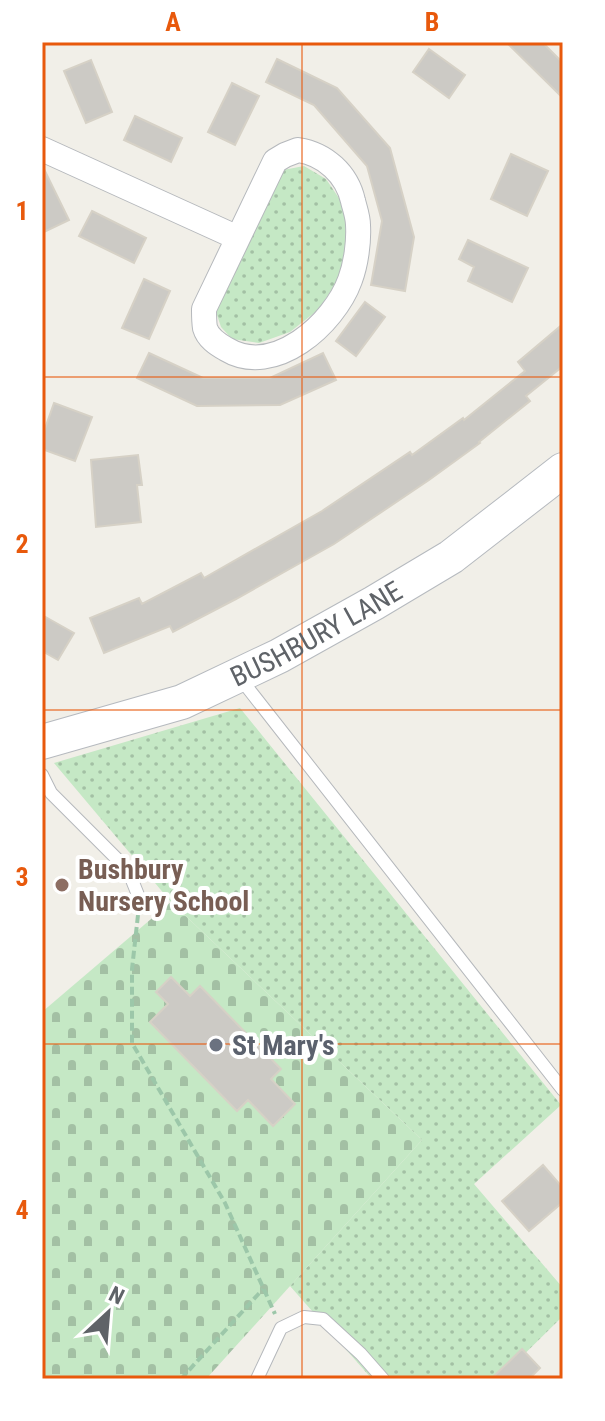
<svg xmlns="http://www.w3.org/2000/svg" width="605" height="1421" font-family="'Roboto Condensed',sans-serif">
	<defs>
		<pattern id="grass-dots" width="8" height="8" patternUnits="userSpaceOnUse" patternTransform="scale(2)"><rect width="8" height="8" fill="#c5e8c5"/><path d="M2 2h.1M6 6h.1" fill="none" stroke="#a3c0a4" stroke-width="1.8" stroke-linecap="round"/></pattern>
		<pattern id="cemetery-stones" width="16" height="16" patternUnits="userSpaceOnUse" patternTransform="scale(2)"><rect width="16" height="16" fill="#c5e8c5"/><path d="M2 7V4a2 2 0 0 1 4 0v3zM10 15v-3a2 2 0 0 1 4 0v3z" fill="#a3c0a4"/></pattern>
	</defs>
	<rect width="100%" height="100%" fill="#f1efe8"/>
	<path fill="url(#grass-dots)" d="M304 166 326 179 345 207 346 237 341 275 319 309 290 332 259 343 232 339 221 327 216 312 223 291 283 170Z
		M240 708 561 1105 474 1184 563 1288V1316L499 1379H372L290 1286 422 1140 171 902 54 763Z"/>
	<path fill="url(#cemetery-stones)" d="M171 902 422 1140 206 1379H42V1012Z"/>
	<path fill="#cccac5" stroke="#d6d1c6" stroke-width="2" d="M506 42H542L563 63V98Z
		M429 49 465 75 449 98 413 72Z
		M277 59 337 88 390 148 414 237 405 291 371 285 382 221 367 166 314 105 266 82Z
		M91 60 112 112 86 123 64 71Z
		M232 83 259 96 235 145 208 132Z
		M135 116 182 138 171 162 124 140Z
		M511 154 548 171 527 216 491 199Z
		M42 165 69 220 42 233Z
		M92 211 146 238 134 263 79 236Z
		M468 240 528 268 512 302 468 281 474 267 459 259Z
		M144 279 170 291 149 339 122 328Z
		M365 302 385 317 356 356 336 341Z
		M563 324V366L526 396 530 401 479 442 480 443 429 480 334 544 236 599 173 632 170 626 104 653 90 618 139 598 142 604 201 573 204 578 322 511 410 452 412 455 463 418 464 420 525 371 518 362Z
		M149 353 203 378H270L323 353 336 380 280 405 197 406 137 378Z
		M54 403 92 417 75 461 42 449V437Z
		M138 455 142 485H137L141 522 96 527 91 460Z
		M42 615 74 633 58 660 42 651Z
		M171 977 190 996 200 986 281 1069 271 1079 295 1104 273 1126 248 1100 237 1111 150 1022 168 1004 156 992Z
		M543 1165 563 1188V1202L529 1231 502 1201Z
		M522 1349 540 1368 529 1379H491Z"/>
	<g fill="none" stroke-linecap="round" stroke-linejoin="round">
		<defs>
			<path id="lane" d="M240 678 563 1090
				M42 775 51 793 128 870 140 900
				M257 1379 281 1328 304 1317 323 1319 361 1354 383 1379"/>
			<path id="street" d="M42 149 238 238
				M298 150C325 154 347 174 353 201 355 209 358 217 358 225 359 242 356 264 350 280 334 324 274 378 226 349 217 344 208 338 205 328 204 322 204 315 204 309L275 161 285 155Z"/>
			<g id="secondary">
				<path id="s1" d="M42 742 182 702 279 656 374 603 451 557 563 470"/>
			</g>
		</defs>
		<use href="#lane" stroke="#b5b8bc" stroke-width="14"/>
		<use href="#street" stroke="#b5b8bc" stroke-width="26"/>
		<use href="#secondary" stroke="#b6babf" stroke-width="36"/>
		<path stroke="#9cc7a9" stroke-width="4" stroke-dasharray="8 4" stroke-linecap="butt" d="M138 915 132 969V1043L225 1203 275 1314
			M181 1379 263 1289"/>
		<use href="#lane" stroke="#fff" stroke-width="12"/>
		<use href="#street" stroke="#fff" stroke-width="24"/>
		<use href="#secondary" stroke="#fff" stroke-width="34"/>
	</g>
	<path fill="none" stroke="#e8590c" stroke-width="2" stroke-opacity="0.55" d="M302 42V1379M42 377H563M42 710H563M42 1044H563"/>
	<circle fill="#8d6e63" stroke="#fff" stroke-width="3" cx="62" cy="885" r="8"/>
	<circle fill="#6b7280" stroke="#fff" stroke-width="3" cx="216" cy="1045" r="8"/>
	<g text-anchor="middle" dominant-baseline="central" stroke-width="8" stroke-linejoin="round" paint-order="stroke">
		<g font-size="28" fill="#5f6368" stroke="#fff">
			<text stroke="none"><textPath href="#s1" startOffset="296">BUSHBURY LANE</textPath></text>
		</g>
		<g font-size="28" font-weight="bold" fill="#785e54" stroke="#fff" text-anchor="start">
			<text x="78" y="869">Bushbury<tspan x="78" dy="32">Nursery School</tspan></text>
		</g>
		<g font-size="28" font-weight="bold" fill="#5b616d" stroke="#fff" text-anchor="start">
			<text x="232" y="1045">St Mary's</text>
		</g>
	</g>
	<rect width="605" height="1421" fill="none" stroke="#ffffff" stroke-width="88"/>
	<g transform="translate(108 1313) rotate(26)" stroke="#ffffff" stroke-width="6" paint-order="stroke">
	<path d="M0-6L14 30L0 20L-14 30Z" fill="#5f6368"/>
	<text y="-12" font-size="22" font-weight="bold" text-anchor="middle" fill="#5f6368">N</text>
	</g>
	<rect x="44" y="44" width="517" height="1333" fill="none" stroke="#e8590c" stroke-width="3"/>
	<g font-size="26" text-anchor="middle" font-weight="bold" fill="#e8590c">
		<text x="173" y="31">A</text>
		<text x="432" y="31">B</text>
		<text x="22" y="220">1</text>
		<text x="22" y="553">2</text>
		<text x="22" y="886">3</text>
		<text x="22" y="1219">4</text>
	</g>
</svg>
